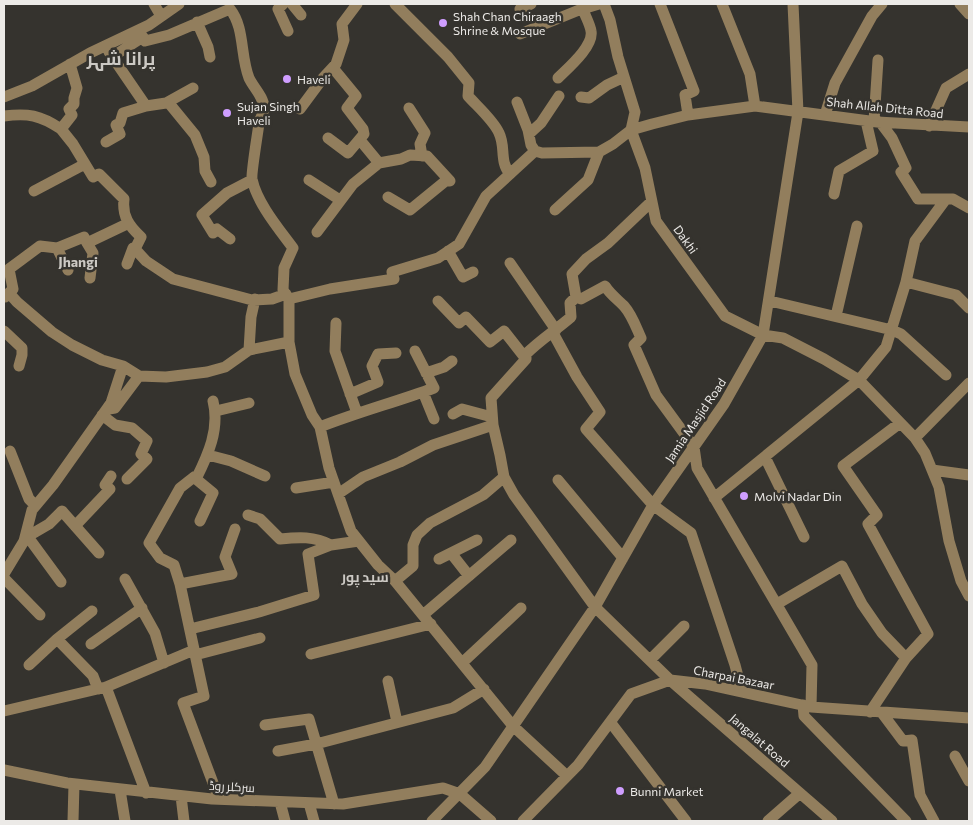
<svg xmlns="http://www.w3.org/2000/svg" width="973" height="825" font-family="Commissioner,Cairo,sans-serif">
	<rect width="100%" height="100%" fill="#35332e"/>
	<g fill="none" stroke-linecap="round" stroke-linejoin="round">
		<path stroke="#927e5d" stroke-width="11" d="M154 4 161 16
			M283 4 278 9 288 31
			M292 4 301 15
			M395 4 448 57 469 83 468 96C477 106 494 121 499 133 506 147 499 161 510 174
			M604 4 610 20 618 57 635 112 631 130 645 168 656 221 725 316 763 335 783 338 824 359 859 380 915 438 925 453 939 487 949 541 961 581 969 596
			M660 4 694 91 685 95 688 115
			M722 4 750 74 755 106
			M960 4 969 14
			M520 9 531 4
			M197 22 208 47 210 57
			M520 34 579 10 599 4
			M109 52 146 106
			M112 57 143 37 145 41 169 35 230 9C245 28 240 55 249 78 253 87 264 97 264 108 264 113 260 118 259 123 258 132 251 173 252 179 257 203 279 229 293 248L284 268 283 290 289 299V342L295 374 312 415 320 427 329 468 351 531 378 565 395 581 513 726 567 776
			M70 64 77 88 74 98V104L69 109 72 115 61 129 73 144 93 177 99 174 124 199C122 216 129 226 141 237L135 249 146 261 173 279 252 300 272 299 286 294
			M558 78C568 68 594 46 591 31 590 24 585 16 583 9
			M4 97 32 86 90 53 149 25 179 4
			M581 97 589 98 607 85 624 77
			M168 102 195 135 204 157 205 171 211 182
			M517 102 528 130 531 145 535 151 542 153 599 152 613 144 631 130 652 124 688 115 755 106 877 122 969 127
			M409 108 425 133 420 144 422 156
			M300 109 323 78 336 64 344 40 342 24 357 4
			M825 115 835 83 872 16 882 4
			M4 116C28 113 40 115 61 129
			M874 121 878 60
			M880 122 892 138 906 168 901 172 918 199H953L969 208
			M929 126 946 88 969 74
			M529 134 541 123 559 96
			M328 138 348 153 364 134 363 129 347 108 356 96 333 68
			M360 140 379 163
			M106 142 120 134 116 125 120 123 123 113 146 106 166 103 193 88
			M309 180 340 200
			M34 191 85 164
			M834 194 839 171 873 151 866 121
			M388 197 410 210 448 179
			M555 210 588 180 599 152
			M317 232 353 184 379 163 401 159 410 155 427 156 450 181
			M230 239 217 229 213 233 202 215 227 193 252 180
			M87 243 93 253 90 278
			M57 248 68 270
			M448 251 463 277 473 272
			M510 263 556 330
			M127 264 133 248 135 249
			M906 282 956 295 969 308
			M9 293 17 302 52 332 72 345 102 360 123 366 139 376 166 377 207 372 225 367 249 350 289 342
			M5 297 13 289 9 269 40 246 57 248 84 237 87 243 129 223
			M576 297 572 274 586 259 608 243 651 202
			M289 299 330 289 394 279 392 272 438 258 459 244 486 196 535 151
			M438 301 459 323 466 317 490 342 504 331 526 359
			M770 301 892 330 901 334 946 375
			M836 316 857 226
			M336 323 335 351 357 413
			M4 331 22 348V355L19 366
			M553 333 577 377 600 412 586 429 653 505 691 533 735 665 742 692
			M249 350 251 317 255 299
			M426 373 444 367 452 361
			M423 392 434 419
			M350 394 378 382 372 366 378 354 396 353
			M213 401C220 429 208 455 196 479L194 477 180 488 149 543 160 558 174 565 180 584 204 696 183 703 219 799
			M109 409 115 408 139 376
			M216 411 249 403
			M453 414 462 409 492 417
			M102 415 115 425 132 428 147 441 141 454 147 459 127 479
			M320 427C358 412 396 402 434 388L415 351
			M915 438 969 383
			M10 451 29 499 35 505
			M208 455 231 461 265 476
			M765 457 804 537
			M932 470 969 475
			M196 479 213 493 200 521
			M558 480 623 558
			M296 488 334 482
			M338 494 363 477 400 462 433 445 493 425
			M714 498 859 380 886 347 906 282 915 241 946 199
			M248 515 260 519 280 539C299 537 314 536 331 545
			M75 526 110 489 105 485 111 476
			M28 537 61 582
			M25 538 49 524 62 511 99 553
			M451 553 469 576
			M439 559 477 540
			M4 574 24 541 32 510 53 485 111 403 123 366
			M4 578 40 615
			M125 579 155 633 164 663
			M395 581 413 566V545L417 535 430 523 483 495 504 477
			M180 584 232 574 225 557 235 529
			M777 604 842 566 862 604 882 633 906 658
			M423 615 511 540
			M190 629 259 612 314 595 308 554 331 545 359 541
			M57 639 93 676 98 689
			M91 644 142 608
			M311 654 431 624
			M195 655 260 638
			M650 660 684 626
			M462 663 521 608
			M29 665 57 639 92 611
			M388 681 397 722
			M106 687 146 793
			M803 705 804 716 906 821
			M811 707 812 665 697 468 694 447 656 395 634 345 641 338C636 327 632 315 624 306 617 299 610 294 605 286L581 299 576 297 570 303 571 317C556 330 540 340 526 354V359L491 398 493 425 500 455 504 477 514 495 595 607 670 680 832 821
			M4 711 106 687 194 650
			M870 712 906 658 928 634 868 524 877 515 843 466 900 423
			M882 713 903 741 912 740 920 795 934 821
			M611 723 686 821
			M265 725 309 719 334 804
			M278 751 316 744 453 708 484 689
			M955 756 969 781
			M4 770 67 783 212 799 343 804 443 788 460 794 491 821
			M120 790 125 821
			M181 796 184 821
			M280 802 285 821
			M309 803 314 821
			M73 821 74 784
			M432 821 485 767 595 607 653 505 724 404 763 335 798 112 793 4
			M523 821 578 765 631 694 670 680 705 684 811 707 969 718
			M768 821 800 793"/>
	</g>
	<g fill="#cf9eff" stroke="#35332e" stroke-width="2">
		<circle cx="443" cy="23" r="5"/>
		<circle cx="287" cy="79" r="5"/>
		<circle cx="227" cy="113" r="5"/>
		<circle cx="744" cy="496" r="5"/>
		<circle cx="620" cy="791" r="5"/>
	</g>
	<g text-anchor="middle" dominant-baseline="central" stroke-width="5" stroke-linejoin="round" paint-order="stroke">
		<g font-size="12" fill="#eceae7" stroke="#35332e" text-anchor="start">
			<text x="453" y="16">Shah Chan Chiraagh<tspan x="453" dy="14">Shrine &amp; Mosque</tspan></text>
			<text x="297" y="79">Haveli</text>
			<text x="237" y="106">Sujan Singh<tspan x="237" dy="14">Haveli</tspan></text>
			<text x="754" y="496">Molvi Nadar Din</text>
			<text x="630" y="791">Bunni Market</text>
		</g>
		<g font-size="12" fill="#eceae7" stroke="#35332e">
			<text transform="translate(885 107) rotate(6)">Shah Allah Ditta Road</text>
			<text transform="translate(686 239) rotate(54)">Dakhi</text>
			<text transform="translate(695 420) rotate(-56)">Jamia Masjid Road</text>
			<text transform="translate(734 677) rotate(11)">Charpai Bazaar</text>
			<text transform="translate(760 740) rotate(41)">Jangalat Road</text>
			<text transform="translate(232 786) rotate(3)">سرکلر روڈ</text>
		</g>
		<g font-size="14" font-weight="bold" fill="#ccc9c4" stroke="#35332e">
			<text x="78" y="261">Jhangi</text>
			<text x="365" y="576">سید پور</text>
		</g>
		<g font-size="18" font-weight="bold" fill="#ccc9c4" stroke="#35332e">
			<text x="121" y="58">پرانا شہر</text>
		</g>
	</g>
	<rect width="973" height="825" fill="none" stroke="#eceae7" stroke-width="10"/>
</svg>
